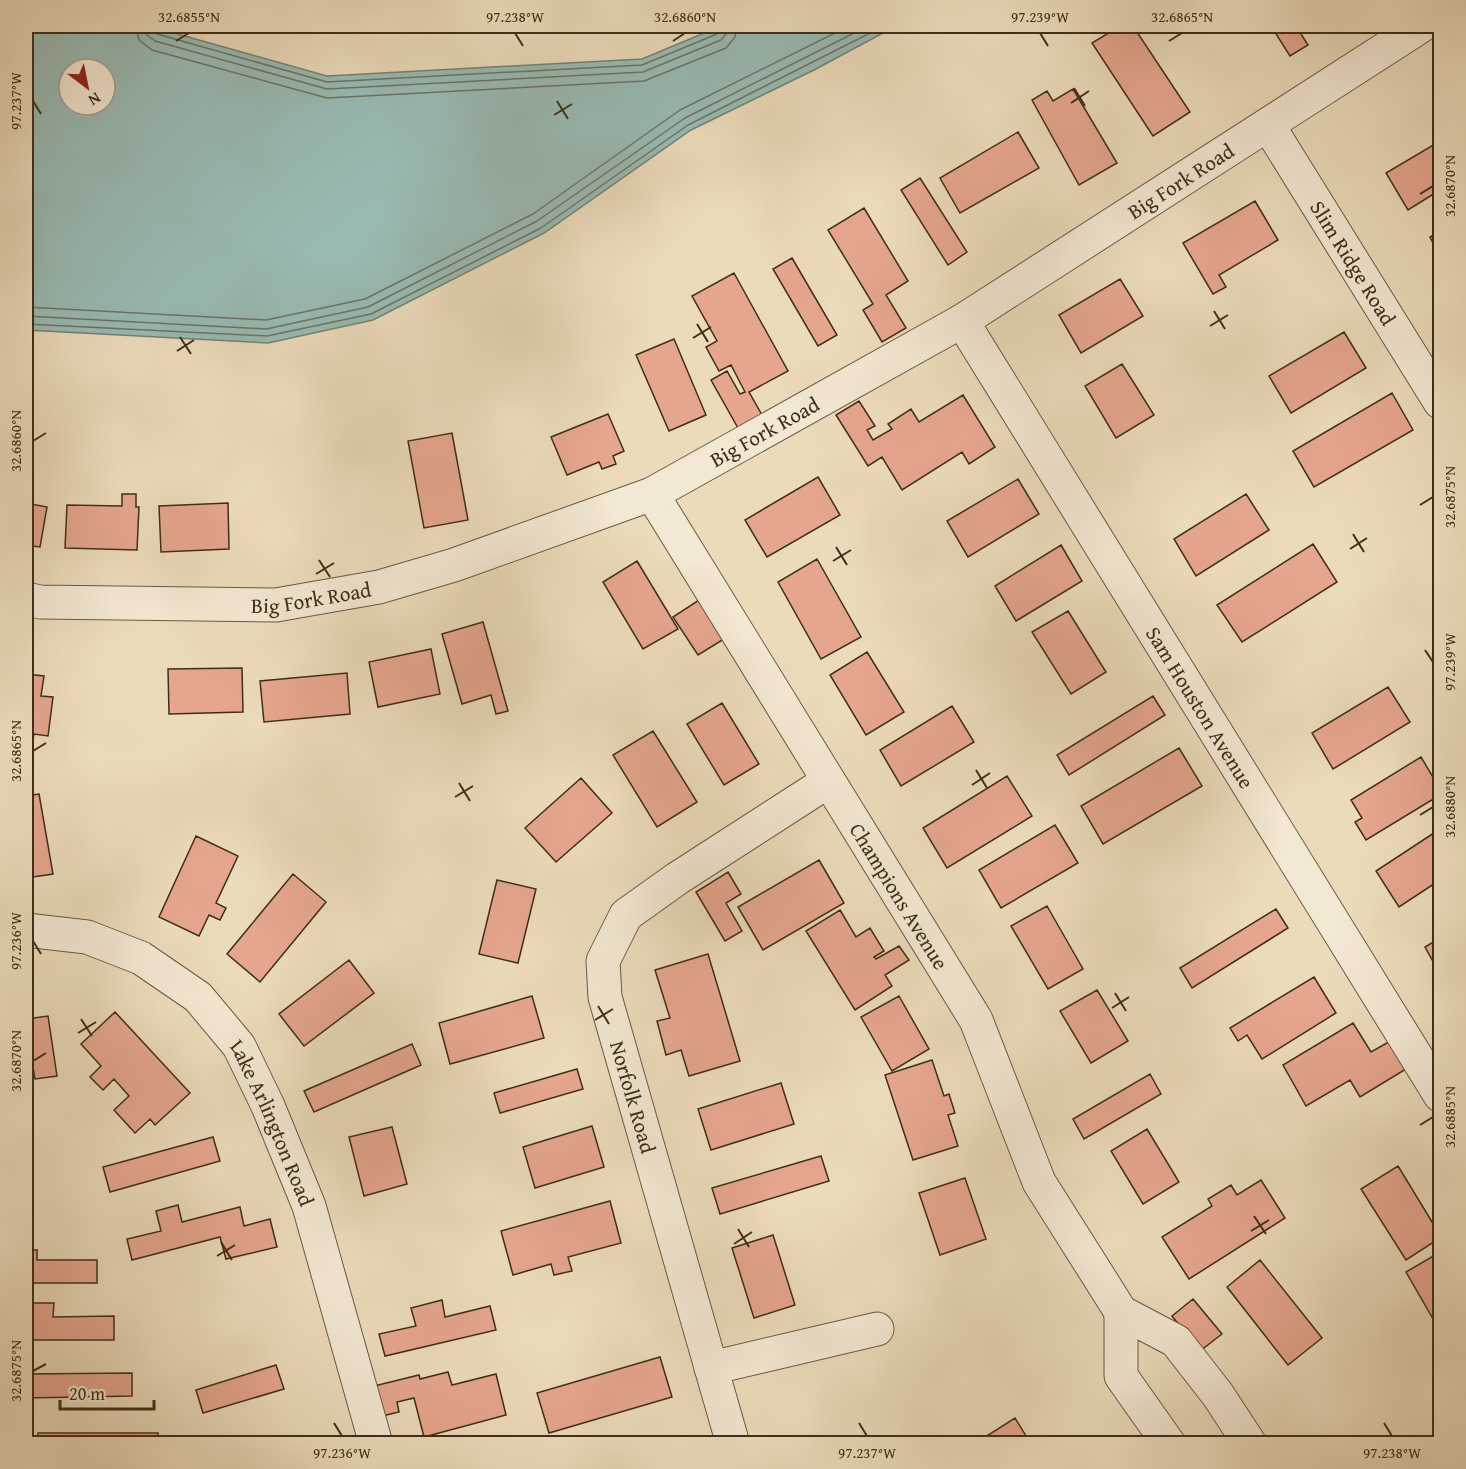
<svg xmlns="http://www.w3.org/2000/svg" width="1466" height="1469" font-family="'Gentium Book Plus',serif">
	<rect width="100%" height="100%" fill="#ecdbbb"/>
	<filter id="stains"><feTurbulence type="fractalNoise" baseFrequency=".00333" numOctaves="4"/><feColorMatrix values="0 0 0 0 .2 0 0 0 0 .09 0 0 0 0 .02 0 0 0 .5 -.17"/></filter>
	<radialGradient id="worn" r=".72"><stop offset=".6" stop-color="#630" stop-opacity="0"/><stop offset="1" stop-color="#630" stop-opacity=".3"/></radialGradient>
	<path fill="#99bbb4" stroke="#758376" stroke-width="1.5" fill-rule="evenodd" d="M26 26H149L327 76 642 59 721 26H896L814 70 691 130 544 233 373 320 268 343 26 330ZM69 69H105V105H69Z"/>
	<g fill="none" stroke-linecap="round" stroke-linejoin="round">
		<path stroke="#6c7466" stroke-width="1.5" d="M136 26 139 40 152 50 327 98 644 81 726 48 735 37 737 26
			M145 26 147 35 155 41 327 89 643 72 721 40 727 33 728 26
			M152 26 157 34 327 82 642 65 717 34 721 26
			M26 307 266 320 365 299 533 214 680 110 849 26
			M26 316 266 329 368 307 537 221 685 118 868 26
			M26 324 267 336 371 314 541 228 688 125 884 26"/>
	</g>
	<path fill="#e6a68e" stroke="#3e2e19" stroke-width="1.5" d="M1120 26H1133L1190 112 1153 136 1092 43Z
		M1271 26H1296L1308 45 1290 56Z
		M1073 89 1117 163 1079 185 1032 100 1047 91 1053 101Z
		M1018 132 1039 168 960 213 940 178Z
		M1440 141V190L1408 210 1386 173Z
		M920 178 967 252 948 265 901 190Z
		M1255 201 1278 240 1219 275 1226 287 1213 294 1183 243Z
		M864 208 908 281 886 295 906 328 882 342 863 310 873 304 828 230Z
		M1440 231V257L1430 237Z
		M792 258 837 335 818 346 773 269Z
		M734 273 788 371 749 392 762 415 738 428 711 380 727 371 740 394 745 392 731 365 719 371 706 347 717 341 692 296Z
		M1120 279 1143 316 1081 353 1059 315Z
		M1344 332 1366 368 1291 413 1269 376Z
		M674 339 706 415 669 431 636 355Z
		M1122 364 1154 415 1116 438 1085 386Z
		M1392 393 1413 430 1314 487 1293 451Z
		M963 395 995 447 969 464 962 452 902 490 882 457 868 466 836 415 859 401 875 426 867 430 873 440 892 429 888 424 911 409 919 422Z
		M608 414 624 451 613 456 616 464 602 469 599 462 567 475 551 437Z
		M452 433 468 520 424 528 408 441Z
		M818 477 840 515 767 557 745 520Z
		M1018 479 1039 514 968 557 947 521Z
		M122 494H136V507H139L137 550 65 548 67 505 122 506Z
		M1246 494 1269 530 1196 576 1174 539Z
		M26 503 47 507 40 547 26 545Z
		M228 503 229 549 161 552 159 506Z
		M1313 544 1337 582 1242 642 1217 605Z
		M1061 545 1082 581 1016 621 995 586Z
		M817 559 861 637 821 659 778 582Z
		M637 561 678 629 643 649 603 582Z
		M699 600 724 639 698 655 673 617Z
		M1068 611 1106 672 1071 694 1032 632Z
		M483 622 508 711 496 714 491 695 462 704 442 634Z
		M431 649 440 694 378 707 369 662Z
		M867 652 904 712 866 735 830 675Z
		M242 668 243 712 169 714 168 669Z
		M347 673 350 714 264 722 260 681Z
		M26 674 44 676 41 696 53 697 48 736 34 734 31 749 26 748Z
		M1388 687 1410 722 1333 769 1312 733Z
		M1153 696 1165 715 1069 775 1057 755Z
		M722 703 759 764 724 785 687 724Z
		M952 706 974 742 901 786 880 750Z
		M653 731 697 802 657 827 613 755Z
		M1179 748 1202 786 1103 844 1081 806Z
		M1421 757 1440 789V795L1366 840 1355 822 1362 818 1351 800Z
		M1007 776 1032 816 947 868 923 828Z
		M581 778 612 813 556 862 525 828Z
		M39 794 53 874 26 878V796Z
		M1055 825 1078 863 1001 908 979 870Z
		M1440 829V880L1399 907 1376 871Z
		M196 836 238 856 216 903 226 908 220 920 209 915 199 936 159 917Z
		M819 860 844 903 763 950 738 907Z
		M728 872 741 894 726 903 742 931 725 941 696 892Z
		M293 874 326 902 260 982 227 954Z
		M497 880 536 889 518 963 479 954Z
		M1047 906 1083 969 1048 989 1011 926Z
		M1276 909 1288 928 1192 988 1180 968Z
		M840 910 856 937 870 928 884 951 874 957 876 959 899 946 909 960 885 975 892 986 855 1010 806 931Z
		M1440 938V974L1425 947Z
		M708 954 740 1061 689 1076 681 1050 666 1055 657 1021 670 1018 655 970Z
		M349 960 374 993 304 1046 279 1014Z
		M1314 977 1336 1013 1262 1059 1247 1035 1238 1041 1230 1028Z
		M1097 990 1128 1041 1091 1063 1060 1011Z
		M532 996 544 1038 450 1064 439 1023Z
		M899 996 929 1049 892 1071 861 1017Z
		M115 1012 190 1093 155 1125 150 1119 135 1133 114 1110 129 1096 114 1079 103 1090 90 1077 101 1066 81 1044Z
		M48 1016 57 1076 35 1079 32 1061 26 1062V1019Z
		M1353 1023 1371 1052 1394 1039 1411 1066 1360 1097 1350 1080 1306 1106 1283 1065Z
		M412 1044 421 1065 314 1112 304 1091Z
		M932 1060 944 1096 949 1094 955 1113 948 1115 958 1146 913 1160 885 1075Z
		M577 1069 583 1089 500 1113 494 1093Z
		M1150 1074 1161 1094 1084 1139 1073 1119Z
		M781 1083 794 1124 711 1150 698 1109Z
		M592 1126 604 1167 535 1188 523 1147Z
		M392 1127 407 1184 364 1196 349 1137Z
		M1147 1129 1179 1182 1143 1204 1111 1151Z
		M213 1137 220 1161 110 1192 103 1167Z
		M821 1156 829 1181 720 1214 712 1188Z
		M1398 1166 1440 1235V1238L1406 1260 1361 1189Z
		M965 1178 986 1239 940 1255 919 1193Z
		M1261 1180 1285 1218 1189 1279 1162 1237 1212 1206 1208 1199 1231 1185 1237 1195Z
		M610 1201 621 1243 568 1257 572 1271 554 1275 551 1264 513 1275 501 1231Z
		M178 1205 182 1222 240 1207 244 1226 270 1219 277 1247 226 1259 220 1237 132 1260 127 1239 161 1231 156 1211Z
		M773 1235 795 1305 754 1318 732 1248Z
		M26 1250H37V1260H97V1283H26Z
		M1440 1252V1331L1406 1272Z
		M1260 1260 1322 1338 1288 1365 1227 1287Z
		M1193 1299 1222 1334 1200 1351 1172 1316Z
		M442 1300 445 1317 490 1306 496 1330 385 1356 379 1334 416 1326 411 1308Z
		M29 1303H54L53 1317 114 1316V1340H26Z
		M660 1357 672 1397 549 1433 537 1393Z
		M276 1365 284 1389 203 1413 196 1390Z
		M448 1372 452 1385 496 1374 506 1415 424 1437 414 1398 397 1402 399 1412 378 1417 370 1387 419 1375 420 1379Z
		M132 1373V1396L26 1398V1374Z
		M1015 1418 1031 1444H974Z
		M38 1433H158V1444H38Z"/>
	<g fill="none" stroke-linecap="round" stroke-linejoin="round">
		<defs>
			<g id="minor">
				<path id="s1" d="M1268 125 1440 402"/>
				<path id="s2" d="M962 321 1440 1095"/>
				<path id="s3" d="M652 494 976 1020 1039 1182 1121 1312 1176 1341 1218 1395 1250 1444"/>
				<path id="s4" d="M26 599 40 602 276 605 379 587 454 565 652 494 962 321 1421 26"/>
				<path id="s5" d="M26 930 87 937 141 958 198 997 239 1046 268 1106 309 1206 376 1444"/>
				<path d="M1121 1312V1376L1169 1444"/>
				<path d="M711 1368 877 1329"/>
				<path d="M733 1444 605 997 603 961 626 915 678 878 827 782"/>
			</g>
		</defs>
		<use href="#minor" stroke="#6a5942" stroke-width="35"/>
		<use href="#minor" stroke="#f3e8d3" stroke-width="33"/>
	</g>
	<path fill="none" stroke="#3e2e19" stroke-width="2" d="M515 33 523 46M1040 33 1048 46M176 41 189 33M673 41 685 33M1169 41 1182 33M1074 88 1085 106M33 101 41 114M557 101 568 119M1071 103 1089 91M554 115 572 104M1420 194 1433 186M1214 311 1225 329M697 324 708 342M1210 326 1228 315M180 337 191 354M693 338 711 327M177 351 194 340M33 441 46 433M1420 505 1433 497M1353 534 1364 552M836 547 847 565M1350 549 1367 538M319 560 330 577M833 561 851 550M316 574 334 563M1425 650 1433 662M33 751 46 743M976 770 987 788M459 783 470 801M972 785 990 773M455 797 473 786M1420 815 1433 807M33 941 41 954M1115 993 1126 1011M598 1006 609 1024M1112 1008 1129 997M81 1019 92 1036M595 1020 613 1009M78 1033 96 1022M33 1061 46 1053M1420 1125 1433 1117M1254 1216 1266 1234M738 1229 749 1247M1251 1231 1269 1220M221 1242 232 1260M734 1244 752 1232M217 1256 235 1245M33 1371 46 1364M334 1423 342 1436M859 1423 867 1436M1384 1423 1392 1436"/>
	<g text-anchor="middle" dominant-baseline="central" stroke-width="5" stroke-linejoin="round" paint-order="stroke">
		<g font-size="21" fill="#3e2e19" stroke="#f3e8d3">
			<text stroke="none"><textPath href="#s4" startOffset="1258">Big Fork Road</textPath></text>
			<text stroke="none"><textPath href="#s1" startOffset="162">Slim Ridge Road</textPath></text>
			<text stroke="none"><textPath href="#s4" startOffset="772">Big Fork Road</textPath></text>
			<text stroke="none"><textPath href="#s4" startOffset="286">Big Fork Road</textPath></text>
			<text stroke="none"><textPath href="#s2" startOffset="454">Sam Houston Avenue</textPath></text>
			<text stroke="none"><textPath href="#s3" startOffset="472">Champions Avenue</textPath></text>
			<text transform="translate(633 1097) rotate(74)">Norfolk Road</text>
			<text stroke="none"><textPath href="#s5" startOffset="336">Lake Arlington Road</textPath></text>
		</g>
	</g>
	<rect width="1466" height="1469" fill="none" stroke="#ecdbbb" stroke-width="66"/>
	<g transform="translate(87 87) rotate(148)"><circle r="28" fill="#f3e8d3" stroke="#ab9e89" stroke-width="1.5"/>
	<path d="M0-4.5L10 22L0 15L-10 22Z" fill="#8f2418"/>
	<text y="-9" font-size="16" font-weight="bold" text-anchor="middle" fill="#3e2e19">N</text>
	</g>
	<path d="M60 1400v9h94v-9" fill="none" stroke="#3e2e19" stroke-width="3"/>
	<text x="69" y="1400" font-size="18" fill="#3e2e19" stroke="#f3e8d3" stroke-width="4.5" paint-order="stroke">20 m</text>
	<rect x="33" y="33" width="1400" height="1403" fill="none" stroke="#3e2e19" stroke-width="2"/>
	<g font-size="15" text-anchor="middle" fill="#3e2e19">
		<text x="189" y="22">32.6855°N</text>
		<text x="515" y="22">97.238°W</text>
		<text x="685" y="22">32.6860°N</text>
		<text x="1040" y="22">97.239°W</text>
		<text x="1182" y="22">32.6865°N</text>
		<text transform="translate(16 101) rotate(-90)" y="5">97.237°W</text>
		<text transform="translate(1450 186) rotate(-90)" y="5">32.6870°N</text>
		<text transform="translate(16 441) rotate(-90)" y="5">32.6860°N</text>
		<text transform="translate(1450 497) rotate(-90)" y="5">32.6875°N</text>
		<text transform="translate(1450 662) rotate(-90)" y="5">97.239°W</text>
		<text transform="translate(16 751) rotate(-90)" y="5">32.6865°N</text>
		<text transform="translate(1450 807) rotate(-90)" y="5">32.6880°N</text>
		<text transform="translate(16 941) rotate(-90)" y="5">97.236°W</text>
		<text transform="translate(16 1061) rotate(-90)" y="5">32.6870°N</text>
		<text transform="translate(1450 1117) rotate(-90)" y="5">32.6885°N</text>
		<text transform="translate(16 1371) rotate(-90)" y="5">32.6875°N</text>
		<text x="342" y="1458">97.236°W</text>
		<text x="867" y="1458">97.237°W</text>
		<text x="1392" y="1458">97.238°W</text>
	</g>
	<rect width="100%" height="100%" filter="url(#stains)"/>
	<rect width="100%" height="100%" fill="url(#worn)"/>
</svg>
